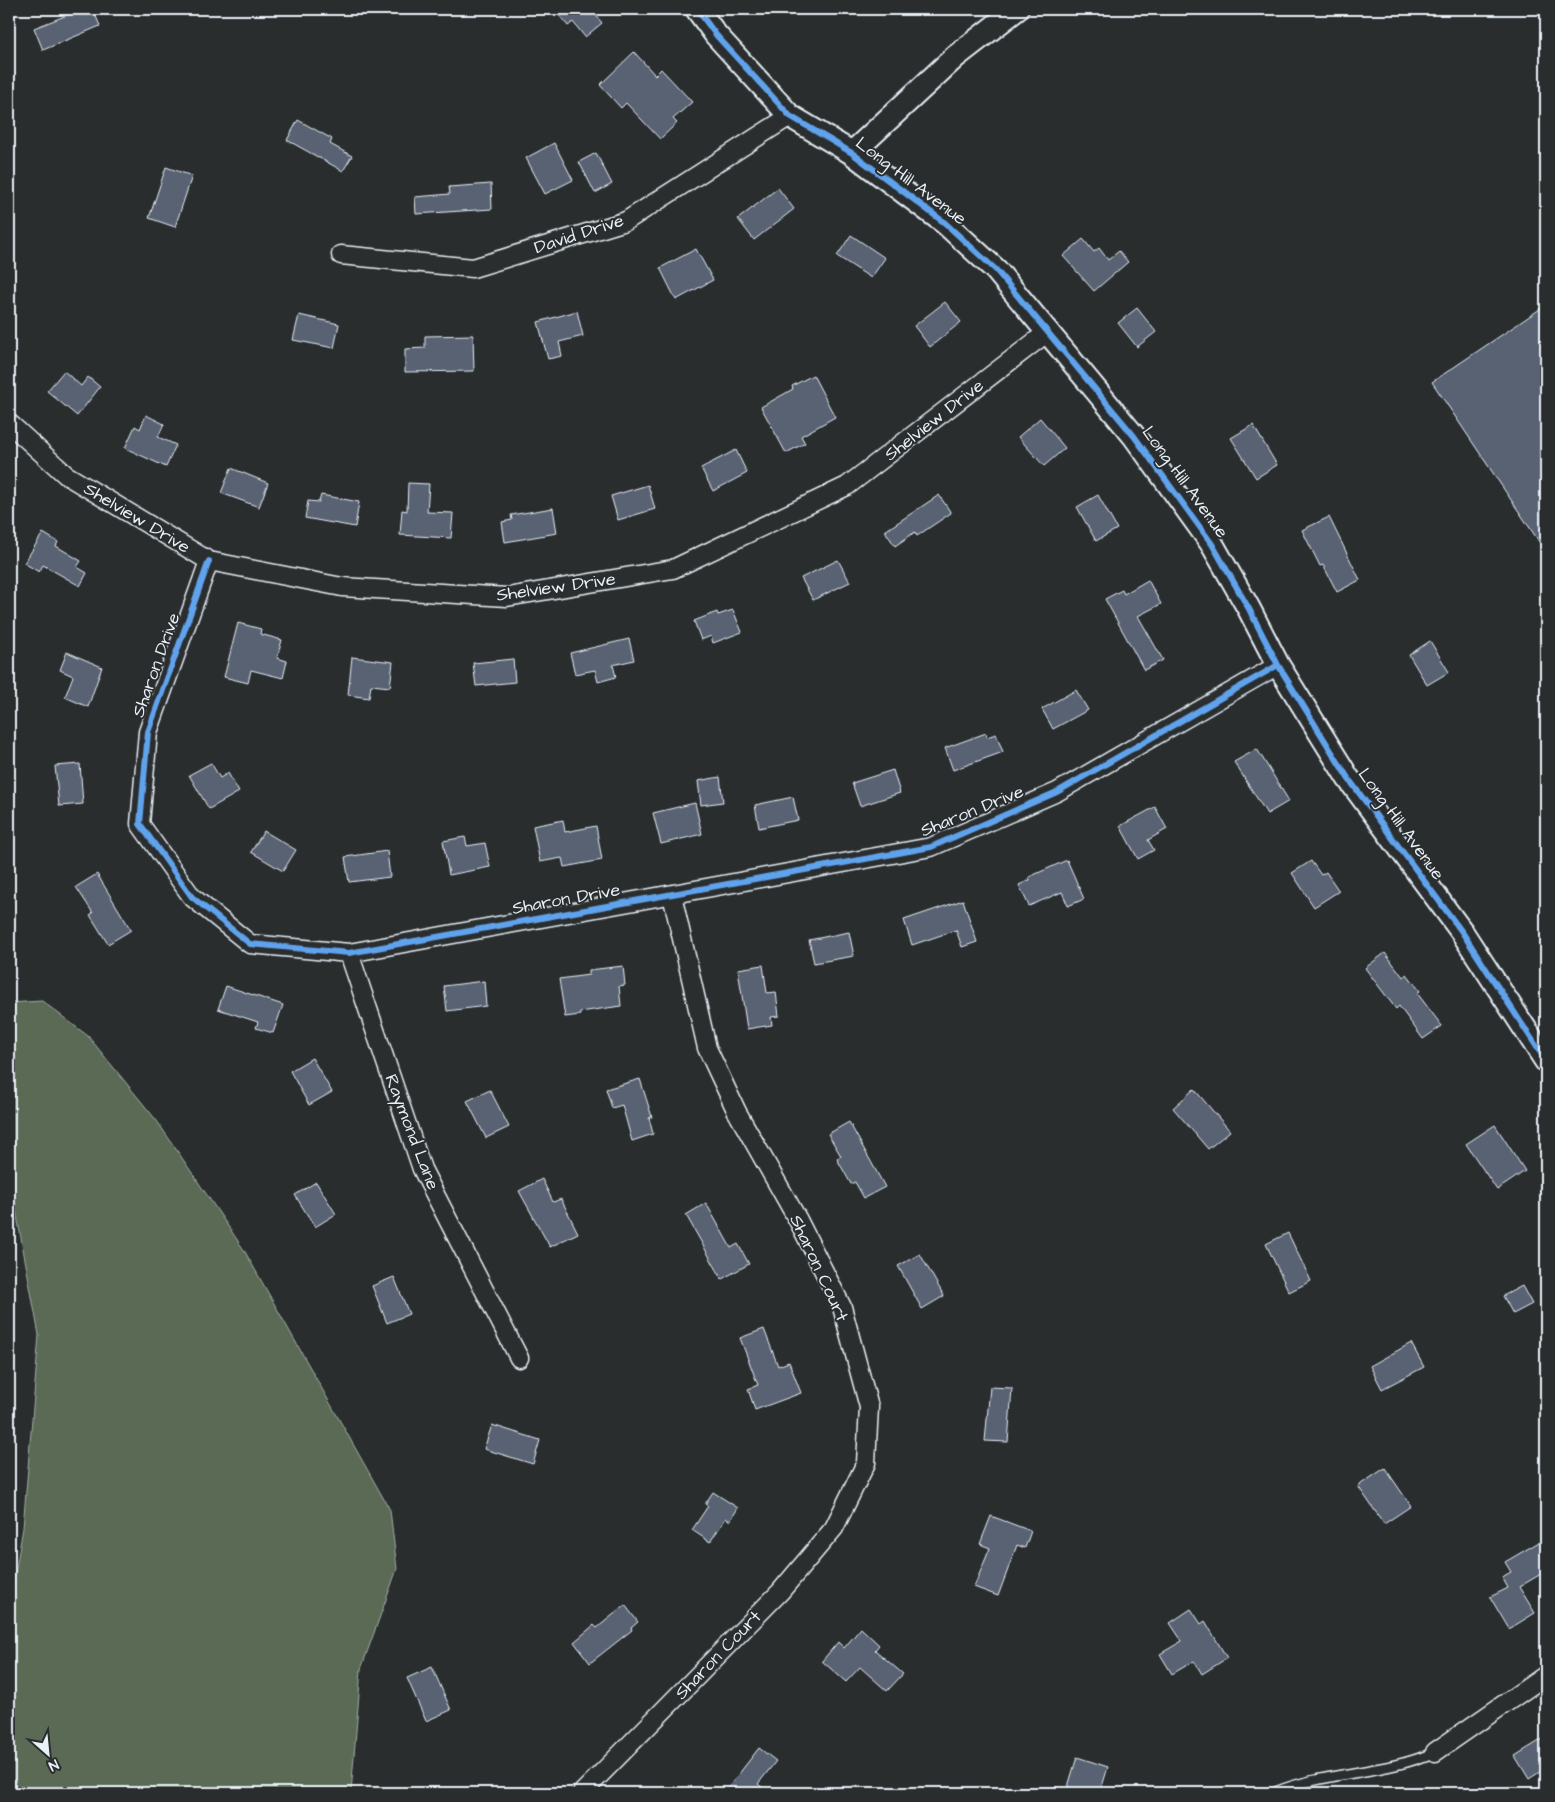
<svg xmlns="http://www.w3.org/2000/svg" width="1555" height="1802" font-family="'Architects Daughter',sans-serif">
	<rect width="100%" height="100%" fill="#2a2d2e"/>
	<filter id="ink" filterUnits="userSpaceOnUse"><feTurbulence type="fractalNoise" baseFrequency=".02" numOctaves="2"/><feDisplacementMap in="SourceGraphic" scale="10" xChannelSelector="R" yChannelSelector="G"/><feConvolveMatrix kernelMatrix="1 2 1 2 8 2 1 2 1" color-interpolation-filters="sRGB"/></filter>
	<g filter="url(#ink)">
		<path fill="#5a6b54" stroke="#a1aea6" d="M42 1001 88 1036 157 1121 244 1250 390 1510 397 1569 361 1669 351 1793H9V1587L13 1585 23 1528 39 1335 9 1173V1003Z"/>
		<path fill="#596273" stroke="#e8f1f8" d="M83 9H93L100 26 43 50 34 28Z
			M554 9H591L602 23 585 37 573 22 568 26Z
			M634 52 655 75 661 69 692 102 673 119 677 123 660 139 626 103 621 108 600 85Z
			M298 120 332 139 330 144 352 156 343 171 287 140Z
			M554 143 573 180 545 194 526 158Z
			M596 153 612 184 595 193 579 162Z
			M166 167 192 176 175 227 149 218Z
			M491 184 492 209 416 214 415 197 450 194 449 187Z
			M778 188 794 209 754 240 738 219Z
			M851 235 885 258 871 278 837 256Z
			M1083 239 1094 252 1099 248 1108 260 1119 251 1128 262 1094 291 1063 256Z
			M696 249 713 280 676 300 660 268Z
			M945 302 961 322 930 347 914 326Z
			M1546 305V552L1432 382Z
			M1137 308 1156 332 1137 347 1118 323Z
			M577 311 583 336 559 342 562 356 548 359 538 322Z
			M299 315 339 324 334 348 293 340Z
			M473 335 474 371 405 372V349L425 348V336Z
			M64 371 81 386 88 377 100 387 77 416 47 391Z
			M813 375 835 417 801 436 805 443 786 453 761 407 793 389 792 386Z
			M146 415 164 424 158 437 176 445 166 467 125 448 135 426 140 429Z
			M1040 418 1065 448 1044 466 1018 437Z
			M1253 425 1277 465 1256 478 1231 438Z
			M736 450 747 473 713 491 701 468Z
			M231 468 268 483 259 507 221 493Z
			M408 483 429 484 427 512 453 513 451 538 400 535 402 510 407 511Z
			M648 485 655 509 618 520 611 496Z
			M321 495 359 502 355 527 305 518 308 501 319 502Z
			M939 495 951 513 917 536 915 532 895 546 885 531Z
			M1098 495 1117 529 1096 541 1077 507Z
			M553 508 557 533 505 542 502 522 512 520 511 515Z
			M1329 517 1360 580 1337 592 1323 565 1320 566 1302 530Z
			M43 533 58 542 56 546 81 561 77 567 87 573 80 586 43 565 39 572 24 563Z
			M838 560 850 582 813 600 801 578Z
			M1148 580 1161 604 1138 616 1163 660 1144 670 1105 599 1122 590 1124 594Z
			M733 610 742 632 713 643 711 636 701 640 694 621 717 612 718 615Z
			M238 623 261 629 260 634 282 640 277 658 287 661 283 678 251 670 248 683 224 677Z
			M629 639 634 660 613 665 616 677 598 682 595 670 575 674 570 653Z
			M1430 641 1449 672 1427 685 1409 655Z
			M67 652 102 667 88 707 65 697 73 676 60 670Z
			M352 657 393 662 390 687 371 685 369 698 348 695Z
			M513 659 515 682 476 686 473 663Z
			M1076 690 1088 710 1053 729 1042 709Z
			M986 733 987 737 996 734 1003 752 953 770 945 748Z
			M1257 749 1289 801 1267 814 1234 762Z
			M211 763 220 778 228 773 239 792 209 809 189 775Z
			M80 764 83 804 59 806 55 766Z
			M893 770 900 793 860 806 852 783Z
			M720 777 723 802 701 805 698 781Z
			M793 797 798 820 759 828 755 805Z
			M695 803 702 834 661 844 653 813Z
			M1155 807 1167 829 1148 840 1154 850 1138 859 1120 826Z
			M563 820 565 832 596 826 602 860 564 867 562 858 540 862 533 826Z
			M264 831 296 850 283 871 251 852Z
			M465 837 467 846 485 843 490 867 449 875 443 841Z
			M387 851 390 877 349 882 345 857Z
			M1067 860 1084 899 1068 906 1062 892 1029 906 1019 885 1030 880 1029 877Z
			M1311 861 1321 875 1326 872 1339 891 1314 907 1292 873Z
			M97 874 131 930 108 944 90 915 93 913 76 887Z
			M963 900 977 942 962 947 956 930 912 945 904 920Z
			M849 932 854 956 814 963 809 940Z
			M1385 953 1403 977 1407 974 1420 991 1417 993 1442 1026 1423 1039 1399 1006 1396 1009 1365 968Z
			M763 965 767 993 776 992 779 1016 771 1017 772 1025 747 1029 738 969Z
			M623 966 625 985 619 986 621 1006 580 1012V1015L565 1017 559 979 589 975V970Z
			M484 981 486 1006 447 1011 444 986Z
			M226 986 283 1005 273 1033 256 1028 258 1022 218 1009Z
			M312 1058 332 1092 309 1105 290 1071Z
			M640 1079 652 1117 649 1118 653 1134 632 1141 622 1105 612 1108 606 1089Z
			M1194 1089 1230 1131 1208 1149 1173 1108Z
			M490 1090 509 1127 486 1138 467 1101Z
			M849 1122 885 1187 864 1198 855 1182 851 1184 837 1159 841 1156 828 1134Z
			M1495 1125 1525 1171 1497 1190 1466 1144Z
			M542 1179 553 1202 561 1199 578 1233 550 1247 519 1191Z
			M316 1182 336 1214 315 1227 295 1195Z
			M706 1203 731 1248 738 1244 749 1264 722 1279 686 1215Z
			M1288 1233 1311 1281 1289 1292 1266 1244Z
			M920 1254 944 1296 922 1309 898 1266Z
			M394 1277 409 1314 387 1323 372 1286Z
			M1522 1286 1532 1304 1513 1314 1503 1296Z
			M764 1329 778 1366 789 1362 801 1393 755 1410 748 1389 758 1385 740 1338Z
			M1411 1343 1424 1367 1382 1389 1370 1366Z
			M990 1387 1012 1388 1008 1442 985 1441Z
			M492 1425 540 1440 533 1464 484 1449Z
			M1385 1468 1411 1506 1384 1524 1358 1486Z
			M713 1492 738 1508 730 1521 726 1518 710 1542 692 1530 708 1506 705 1504Z
			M991 1516 1031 1531 1025 1548 1017 1545 998 1596 974 1587 990 1548 980 1544Z
			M1546 1538V1571L1519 1587 1535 1613 1509 1629 1490 1597 1508 1588 1502 1577 1511 1572 1505 1562Z
			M625 1605 638 1622 631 1628 632 1630 590 1663 574 1642 594 1625 597 1628Z
			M1191 1609 1201 1624 1205 1621 1227 1658 1202 1674 1194 1661 1172 1674 1160 1654 1182 1641 1170 1623Z
			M861 1628 879 1645 875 1650 903 1674 887 1691 860 1667 846 1682 822 1661 838 1642 844 1648Z
			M432 1667 451 1710 426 1721 407 1678Z
			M1546 1737V1768L1529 1779 1515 1756Z
			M759 1748 776 1761 758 1784 769 1793H724Z
			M1077 1757 1108 1767 1100 1793H1066Z"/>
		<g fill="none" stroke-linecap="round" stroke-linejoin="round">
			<defs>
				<path id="service" d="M1273 1793C1325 1771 1384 1775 1435 1752"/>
				<path id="minor" d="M341 255 473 268 626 221 790 116
					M9 423 66 475 209 561 342 587 507 597 673 569 847 486 1049 331
					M209 561 148 732 140 824 192 897 250 944 349 953 931 847 1057 792 1278 665
					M349 953 422 1169 519 1358
					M1435 1752 1546 1675
					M582 1793 780 1592 834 1528 866 1463 869 1407 842 1307 798 1220 737 1112 707 1048 672 895"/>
				<path id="tertiary" d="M697 9 716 35 790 116 852 153 945 223 996 270 1134 436 1212 544 1249 609 1278 665 1348 778 1462 932 1546 1061
					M852 153 955 57 1017 9"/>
			</defs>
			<use href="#service" stroke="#e8f1f8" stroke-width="12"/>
			<use href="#minor" stroke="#e8f1f8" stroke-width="21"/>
			<use href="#tertiary" stroke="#e8f1f8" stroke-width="26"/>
			<use href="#service" stroke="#2a2d2e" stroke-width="9"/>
			<use href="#minor" stroke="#2a2d2e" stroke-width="18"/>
			<use href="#tertiary" stroke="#2a2d2e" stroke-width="22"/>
			<defs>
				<path id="cycleway" d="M697 9 716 35 790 116 852 153 945 223 996 270 1134 436 1212 544 1249 609 1278 665 1348 778 1462 932 1546 1061
					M209 561 148 732 140 824 192 897 250 944 349 953 931 847 1057 792 1278 665"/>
			</defs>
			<use href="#cycleway" stroke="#2a2d2e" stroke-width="9"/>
			<use href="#cycleway" stroke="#60a3ed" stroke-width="6"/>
		</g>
	</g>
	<g text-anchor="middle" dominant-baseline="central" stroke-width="4" stroke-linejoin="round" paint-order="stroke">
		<g font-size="18" fill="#e8f1f8" stroke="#2a2d2e">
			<text transform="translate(911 181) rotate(37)">Long Hill Avenue</text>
			<text transform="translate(579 234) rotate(-18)">David Drive</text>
			<text transform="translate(934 420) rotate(-38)">Shelview Drive</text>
			<text transform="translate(1185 482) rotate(54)">Long Hill Avenue</text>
			<text transform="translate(137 518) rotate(31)">Shelview Drive</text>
			<text transform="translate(556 587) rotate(-8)">Shelview Drive</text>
			<text transform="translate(156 665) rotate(-70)">Sharon Drive</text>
			<text transform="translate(972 811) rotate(-22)">Sharon Drive</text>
			<text transform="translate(1401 824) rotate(54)">Long Hill Avenue</text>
			<text transform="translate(566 899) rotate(-10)">Sharon Drive</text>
			<text transform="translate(412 1132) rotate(69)">Raymond Lane</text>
			<text transform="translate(819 1268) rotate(65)">Sharon Court</text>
			<text transform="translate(718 1655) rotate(-46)">Sharon Court</text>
		</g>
	</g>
	<rect width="1555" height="1802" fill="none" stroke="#2a2d2e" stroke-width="30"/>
	<rect x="15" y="15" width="1525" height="1772" fill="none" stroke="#e8f1f8" stroke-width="2" filter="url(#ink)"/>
	<g transform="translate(48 1754) rotate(153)" stroke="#2a2d2e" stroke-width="4" paint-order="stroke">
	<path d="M0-4L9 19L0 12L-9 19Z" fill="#e8f1f8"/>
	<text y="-8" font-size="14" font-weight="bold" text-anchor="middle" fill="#e8f1f8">N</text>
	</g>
</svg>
